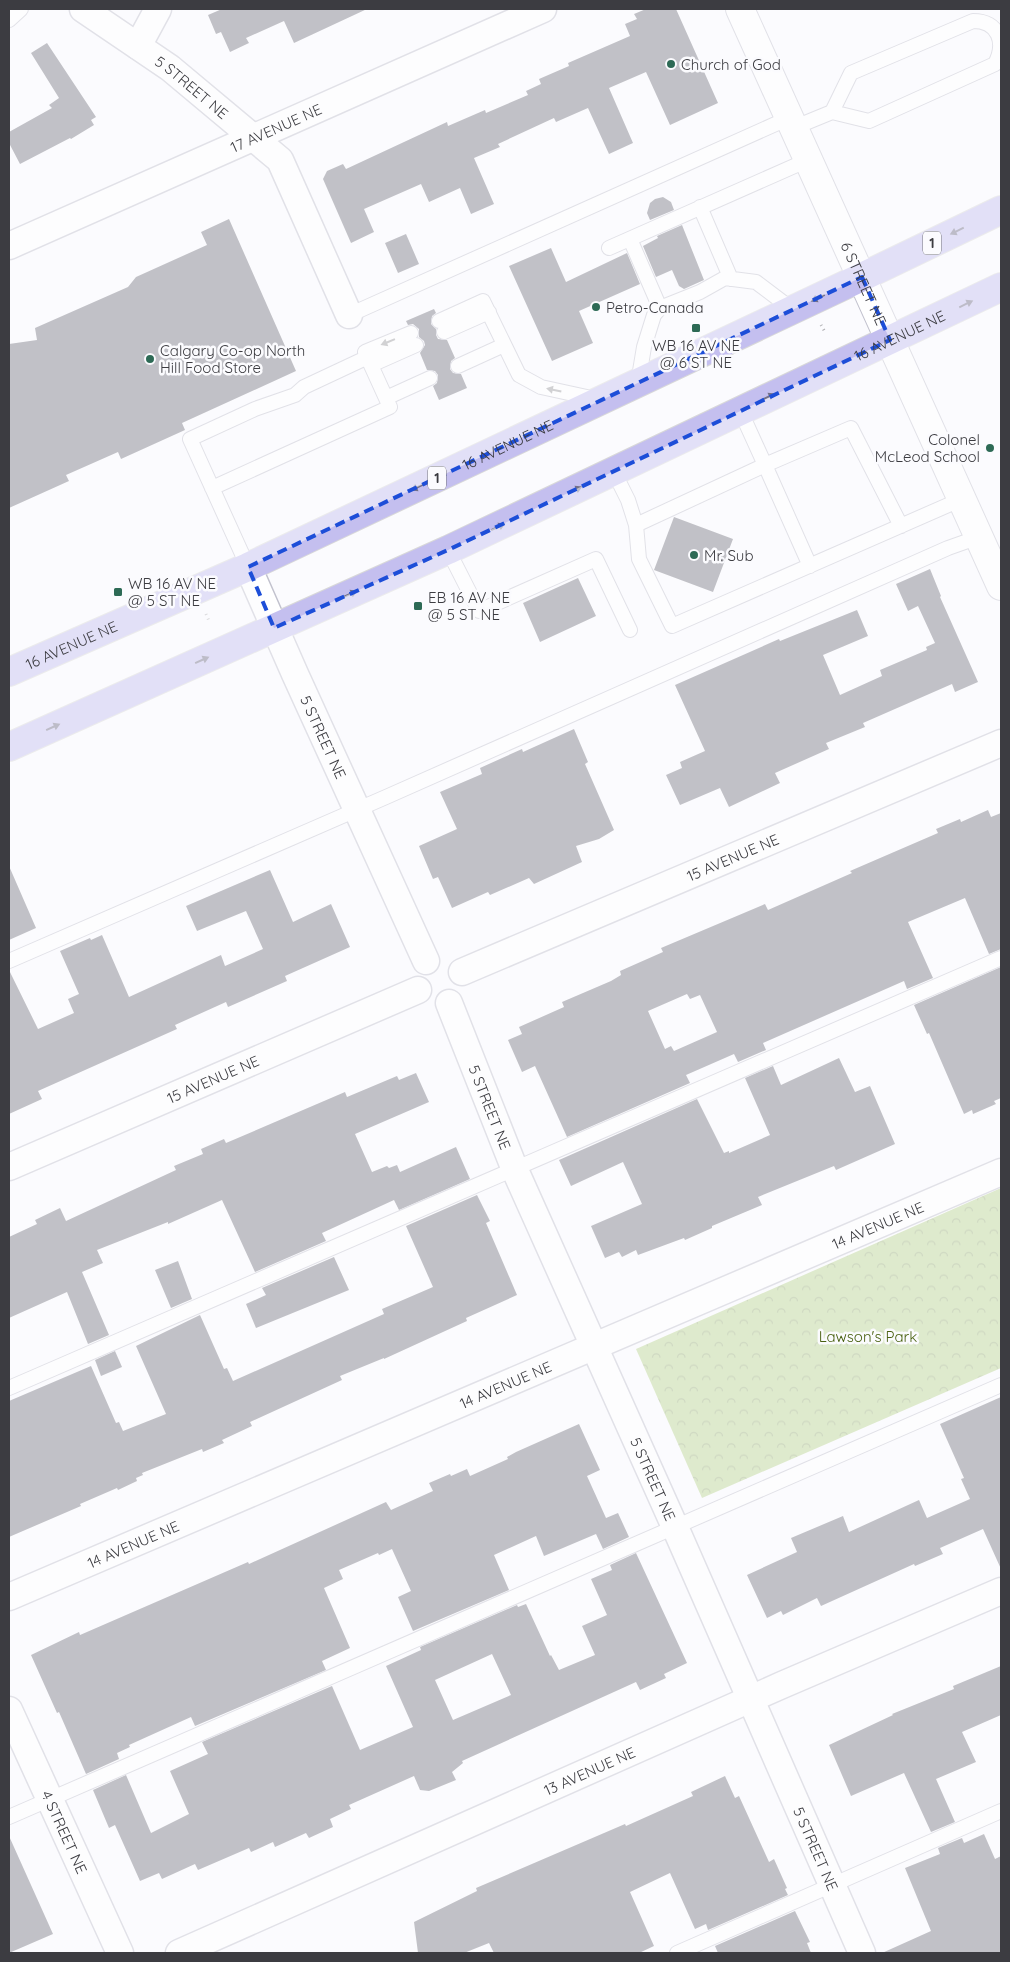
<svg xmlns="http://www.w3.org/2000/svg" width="1010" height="1962" font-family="Quicksand,sans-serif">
	<defs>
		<pattern id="park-crowns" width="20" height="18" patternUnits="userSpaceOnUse" patternTransform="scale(1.25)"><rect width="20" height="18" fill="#bbd593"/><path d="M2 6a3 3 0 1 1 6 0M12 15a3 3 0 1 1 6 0" fill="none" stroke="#99ae7a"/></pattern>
	</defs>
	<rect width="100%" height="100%" fill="#fbfbfe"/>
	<path fill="url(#park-crowns)" d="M1001 1188V1368L702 1498 636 1349Z"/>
	<path fill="#7b7b86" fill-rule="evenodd" d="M222 9H367L294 43 284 21 246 38 249 43 230 52 221 32 216 34 208 15Z
		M646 9H676L718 103 670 125 646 72 609 88 633 143 609 154 588 108 556 122 554 118 498 144 500 147 474 158 494 204 471 214 460 188 429 202 421 184 364 209 374 232 351 243 323 179 327 171 343 164 346 169 447 122 448 126 485 110 486 113 528 95 526 91 541 84 539 79 569 66 568 63 630 36 625 24 637 19 634 14Z
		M47 43 96 117 91 120 94 125 71 139 70 138 20 164 9 143V132L52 108 49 105 59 98 31 53Z
		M663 197 671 202 674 210 650 220 647 213 650 203 655 199Z
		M229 219 296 371 182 423 185 430 121 459 118 452 66 475 69 481 9 508V344L37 340 35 328 128 287 136 277 207 245 201 232Z
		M682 225 704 280 684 289 679 286 672 270 656 277 643 246 658 238 657 236Z
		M406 234 419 264 398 273 385 243Z
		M551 248 566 282 627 253 640 284 579 311 593 343 552 361 509 266Z
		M434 309 436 313 432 316 431 324 436 329V335L438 339 447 340 455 358 451 361 450 369 453 373 461 374 467 388 439 400 433 386 437 383 438 375 435 371 427 370 420 353 425 345 424 341 419 337V329L413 324 408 325 406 321Z
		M674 517 733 539 713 592 654 570Z
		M930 569 941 596 940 597 978 682 955 692 952 684 863 723 865 727 826 743 829 749 775 773 780 783 729 807 720 788 680 805 666 775 682 768 680 762 705 751 675 685 779 639 780 641 857 610 868 636 823 655 840 695 882 676 880 670 927 650 926 647 935 643 918 606 908 611 896 584Z
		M578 578 596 616 540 642 523 603Z
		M574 729 588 762 585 764 614 830 599 839 576 846 582 862 534 884 529 878 490 895 488 892 452 908 438 877 433 879 419 846 457 829 440 792 482 774 480 768 522 749 523 752Z
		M988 810 991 817 1001 813V949L989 954 965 898 908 922 933 978 907 989 904 981 763 1043 766 1050 738 1062 734 1054 686 1075 690 1083 567 1137 535 1066 522 1072 508 1040 522 1034 519 1027 564 1007 562 1002 611 981 621 975 620 971 663 952 661 948 765 904 768 910 802 895 852 873 850 871 938 833 936 829 960 819 961 822ZM687 994 690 999 700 995 717 1032 674 1051 671 1046 665 1049 648 1011Z
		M9 866 36 928 9 940Z
		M270 870 293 922 331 904 350 947 285 976 287 981 228 1007 226 1002 175 1025 177 1029 38 1091 42 1099 9 1114V970L38 1029 74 1013 68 999 79 994 60 951 90 938 91 940 102 935 129 997 221 955 225 966 263 949 246 911 197 931 186 906Z
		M1001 967V1098L994 1101 996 1104 973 1114 972 1110 964 1114 929 1033 927 1034 914 1005Z
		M839 1058 855 1092 870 1086 895 1144 836 1170 834 1166 758 1197 762 1205 712 1226V1228L685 1240 684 1238 638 1255 636 1250 622 1257 619 1252 605 1258 591 1226 642 1204 623 1162 571 1186 559 1160 697 1099 724 1153 729 1151V1153L770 1135 745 1078 773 1066 781 1085Z
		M416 1073 429 1102 355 1134 372 1172 387 1166 389 1168 397 1165 400 1172 456 1147 470 1179 399 1210 394 1200 322 1233 326 1241 255 1272 222 1200 168 1224V1222L97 1250 103 1263 82 1272 109 1335 88 1344 67 1292 9 1318V1237L37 1224 35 1220 60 1208 66 1221 176 1170 174 1166 203 1154 201 1149 224 1139 226 1143 345 1092 347 1097 397 1076 399 1080Z
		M477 1195 490 1221 486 1223 517 1295 466 1318 467 1321 384 1359V1358L340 1376 342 1380 250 1422 252 1426 222 1440 224 1443 203 1452 202 1449 142 1473 143 1475 136 1478 137 1481 118 1490 117 1488 80 1504 81 1506 9 1537V1401L91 1366 116 1423 119 1422 123 1431 166 1414 136 1346 200 1315 224 1369 227 1368 233 1381 384 1314 382 1309 433 1287 406 1226Z
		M334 1257 349 1290 256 1328 246 1304 266 1295 262 1288Z
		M178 1261 192 1299 171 1308 155 1270Z
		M115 1351 122 1367 101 1376 95 1360Z
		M1001 1397V1569L983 1529 940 1548 943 1554 915 1566 914 1564 821 1606 817 1598 783 1615 781 1611 767 1618 747 1575 797 1552 791 1538 843 1516 849 1532 919 1500 927 1518 970 1499 961 1479 964 1478 940 1424Z
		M579 1424 600 1470 587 1476 606 1518 618 1513 629 1537 603 1549 596 1534 544 1556 536 1536 494 1555 509 1590 413 1631 398 1597 411 1591 392 1549 379 1555 378 1553 339 1570 343 1579 324 1588 350 1648 322 1661 326 1670 195 1726 191 1717 129 1745 130 1747 117 1753 119 1759 86 1774 59 1712 57 1713 31 1655 79 1632 80 1635 248 1562 249 1564 386 1502 391 1510 433 1491 429 1483 450 1474 451 1476 467 1469 470 1476 508 1459 507 1457 516 1452Z
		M636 1553 687 1663 664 1674 666 1678 640 1690 636 1682 462 1761 463 1763 452 1772 456 1780 429 1791 420 1790 414 1776 349 1805 351 1809 330 1819 333 1827 309 1838 306 1833 275 1847 273 1842 251 1852 249 1848 198 1870 195 1864 162 1879 159 1873 140 1881 115 1825 109 1828 93 1790 126 1775 151 1833 189 1814 170 1771 208 1754 202 1742 332 1686 360 1750 413 1727 386 1666 421 1650 420 1647 517 1605 518 1607 526 1604 550 1656 551 1655 559 1670 595 1655 582 1626 607 1615 591 1579 612 1570 610 1565ZM492 1654 511 1695 453 1720 435 1680Z
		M1001 1666V1715L962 1732 976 1762 936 1779 955 1822 931 1832 904 1773 851 1796 829 1745 893 1715 892 1714 954 1689 953 1686Z
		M725 1776 735 1798 739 1796 769 1862 774 1859 787 1888 785 1889 788 1895 708 1930 706 1924 695 1929 670 1873 630 1892 654 1946 639 1953H494L489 1943 464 1953H418L414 1922 477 1891 476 1888 625 1824 626 1826 693 1796 691 1792Z
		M984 1834 995 1859 1001 1856V1953H882L931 1931 905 1868 940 1854 938 1848 962 1838 964 1843Z
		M9 1836 53 1934 9 1953Z
		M795 1911 810 1942 807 1943 811 1953H718L715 1946Z"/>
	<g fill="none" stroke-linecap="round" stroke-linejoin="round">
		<defs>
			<path id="lane" d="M9 20 21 9
				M793 128 832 112 869 121 995 64C1006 43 999 21 973 21L851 73 832 112
				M700 207 731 279
				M630 239 660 308
				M609 248 808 160
				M349 315 789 118
				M439 321 483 301 519 375 541 387 596 399
				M444 332 489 312
				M371 365 416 345
				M458 366 504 345
				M638 383 644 347 654 315 660 308 700 292 725 278 756 282 793 310
				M386 398 430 378
				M614 472 628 500 636 525 765 465 740 410
				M212 488 390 407 365 352 411 333
				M636 525 639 559 672 626 962 499
				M448 550 479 611 596 559 630 630
				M810 566 765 465 851 428 901 526
				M248 567 190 439 255 409 295 395 304 387 368 357
				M9 961 386 797 948 548 979 537
				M9 1388 1001 958
				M9 1817 1001 1385
				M677 1953 1001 1811"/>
			<g id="street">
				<path id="s1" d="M83 9 170 68 280 160 349 315"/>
				<path d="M138 46 158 9"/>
				<path id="s2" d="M9 246 543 9"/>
				<path id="s3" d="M248 567 295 674 426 961"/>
				<path id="s4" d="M462 972 1001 743"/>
				<path id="s5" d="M449 1003 515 1170 675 1527 862 1953"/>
				<path id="s6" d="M9 1167 418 990"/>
				<path id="s7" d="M9 1597 1001 1172"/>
				<path id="s8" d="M9 1710 120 1953"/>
				<path id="s9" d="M179 1953 782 1685 1001 1591"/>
			</g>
			<g id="secondary">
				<path id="s10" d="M740 9 1001 586"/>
			</g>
			<g id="highway">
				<path id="s11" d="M9 672 248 567 862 277 1001 210"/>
				<path id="s12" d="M9 747 448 550 1001 287"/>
			</g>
		</defs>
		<use href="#lane" stroke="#c2c2ce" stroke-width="16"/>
		<use href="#street" stroke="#c2c2ce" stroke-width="29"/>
		<use href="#secondary" stroke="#c2c2ce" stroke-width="30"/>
		<use href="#highway" stroke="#d8d8d9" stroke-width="30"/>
		<path stroke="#b0b0b3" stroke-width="3" stroke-dasharray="1 4" stroke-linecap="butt" d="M821 325 825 332
			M206 614 209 621"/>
		<use href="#lane" stroke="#fff" stroke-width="14"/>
		<use href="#street" stroke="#fff" stroke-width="26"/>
		<use href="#secondary" stroke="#fff" stroke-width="28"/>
		<use href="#highway" stroke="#c4bfef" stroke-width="28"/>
	</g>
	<defs><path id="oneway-solid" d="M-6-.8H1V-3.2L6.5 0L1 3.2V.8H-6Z" transform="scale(1.25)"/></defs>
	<g fill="#727087">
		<use href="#oneway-solid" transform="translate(957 231) rotate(154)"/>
		<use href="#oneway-solid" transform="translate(818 298) rotate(155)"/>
		<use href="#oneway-solid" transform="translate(966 304) rotate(-26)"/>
		<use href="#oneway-solid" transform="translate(768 397) rotate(-25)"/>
		<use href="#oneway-solid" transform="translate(418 487) rotate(155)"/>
		<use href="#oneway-solid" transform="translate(575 490) rotate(-25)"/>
		<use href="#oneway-solid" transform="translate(498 527) rotate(-25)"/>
		<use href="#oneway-solid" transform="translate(350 594) rotate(-24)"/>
		<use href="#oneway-solid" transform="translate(202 660) rotate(-24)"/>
		<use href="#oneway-solid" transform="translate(53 727) rotate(-24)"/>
	</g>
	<g fill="#9e9ea0">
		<use href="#oneway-solid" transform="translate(388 342) rotate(158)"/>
		<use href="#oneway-solid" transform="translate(554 390) rotate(-168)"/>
	</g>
	<path d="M0 0H1010V1962H0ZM862 277 890 340 448 550 274 628 248 567Z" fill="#fbfbfe" fill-opacity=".55" fill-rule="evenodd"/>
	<path fill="none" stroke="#1d4ed8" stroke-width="4" stroke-dasharray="10 6" stroke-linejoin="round" d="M862 277 890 340 448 550 274 628 248 567Z"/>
	<g fill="#2d6a55" stroke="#fbfbfe" stroke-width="2">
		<circle cx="671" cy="64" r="5"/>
		<circle cx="596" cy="307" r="5"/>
		<rect x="691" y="323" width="10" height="10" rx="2.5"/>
		<circle cx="150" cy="359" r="5"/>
		<circle cx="990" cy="448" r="5"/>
		<circle cx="694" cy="555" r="5"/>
		<rect x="113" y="587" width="10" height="10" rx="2.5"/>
		<rect x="413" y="601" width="10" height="10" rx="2.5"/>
	</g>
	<g text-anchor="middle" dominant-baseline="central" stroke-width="5" stroke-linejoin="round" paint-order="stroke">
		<g fill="#fbfbfe" stroke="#75757a" stroke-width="1">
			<rect x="923" y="231.5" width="18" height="23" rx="4"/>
			<rect x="428" y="466.5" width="18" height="23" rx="4"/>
		</g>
		<g font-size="14" font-weight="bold" fill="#3c3c41">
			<text x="932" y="243">1</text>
			<text x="437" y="478">1</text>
		</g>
		<g font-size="15" fill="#3c3c41" stroke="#fbfbfe" text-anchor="start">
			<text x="681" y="64">Church of God</text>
			<text x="606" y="307">Petro-Canada</text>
			<text x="696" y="345" text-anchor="middle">WB 16 AV NE<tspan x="696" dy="17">@ 6 ST NE</tspan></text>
			<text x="160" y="350">Calgary Co-op North<tspan x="160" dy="17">Hill Food Store</tspan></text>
			<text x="980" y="439" text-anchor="end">Colonel<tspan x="980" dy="17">McLeod School</tspan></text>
			<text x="704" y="555">Mr. Sub</text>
			<text x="128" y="583">WB 16 AV NE<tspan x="128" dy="17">@ 5 ST NE</tspan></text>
			<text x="428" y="597">EB 16 AV NE<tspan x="428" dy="17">@ 5 ST NE</tspan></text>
		</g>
		<g font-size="15" fill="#3c3c41" stroke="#fbfbfe">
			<text stroke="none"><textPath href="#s1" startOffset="134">5 STREET NE</textPath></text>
			<text stroke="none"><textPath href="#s2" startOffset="292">17 AVENUE NE</textPath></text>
			<text stroke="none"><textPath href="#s10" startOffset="301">6 STREET NE</textPath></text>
			<text stroke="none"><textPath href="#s12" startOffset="981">16 AVENUE NE</textPath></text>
			<text stroke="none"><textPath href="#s11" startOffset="548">16 AVENUE NE</textPath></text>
			<text stroke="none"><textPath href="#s11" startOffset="68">16 AVENUE NE</textPath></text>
			<text stroke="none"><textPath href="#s3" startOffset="186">5 STREET NE</textPath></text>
			<text stroke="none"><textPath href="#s4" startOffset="294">15 AVENUE NE</textPath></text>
			<text stroke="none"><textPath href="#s6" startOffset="222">15 AVENUE NE</textPath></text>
			<text stroke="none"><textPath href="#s5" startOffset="112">5 STREET NE</textPath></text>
			<text stroke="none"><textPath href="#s7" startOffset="945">14 AVENUE NE</textPath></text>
			<text stroke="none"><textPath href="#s7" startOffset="540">14 AVENUE NE</textPath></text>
			<text stroke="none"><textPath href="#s5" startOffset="518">5 STREET NE</textPath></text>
			<text stroke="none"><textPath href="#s7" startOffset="135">14 AVENUE NE</textPath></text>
			<text stroke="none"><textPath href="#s9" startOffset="449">13 AVENUE NE</textPath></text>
			<text stroke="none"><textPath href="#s8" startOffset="134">4 STREET NE</textPath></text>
			<text stroke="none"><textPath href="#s5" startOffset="922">5 STREET NE</textPath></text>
		</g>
		<g font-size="15" fill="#496111" stroke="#fbfbfe">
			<text x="868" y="1336">Lawson's Park</text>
		</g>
	</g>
	<rect width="1010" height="1962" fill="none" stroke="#3c3c41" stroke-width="20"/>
</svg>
